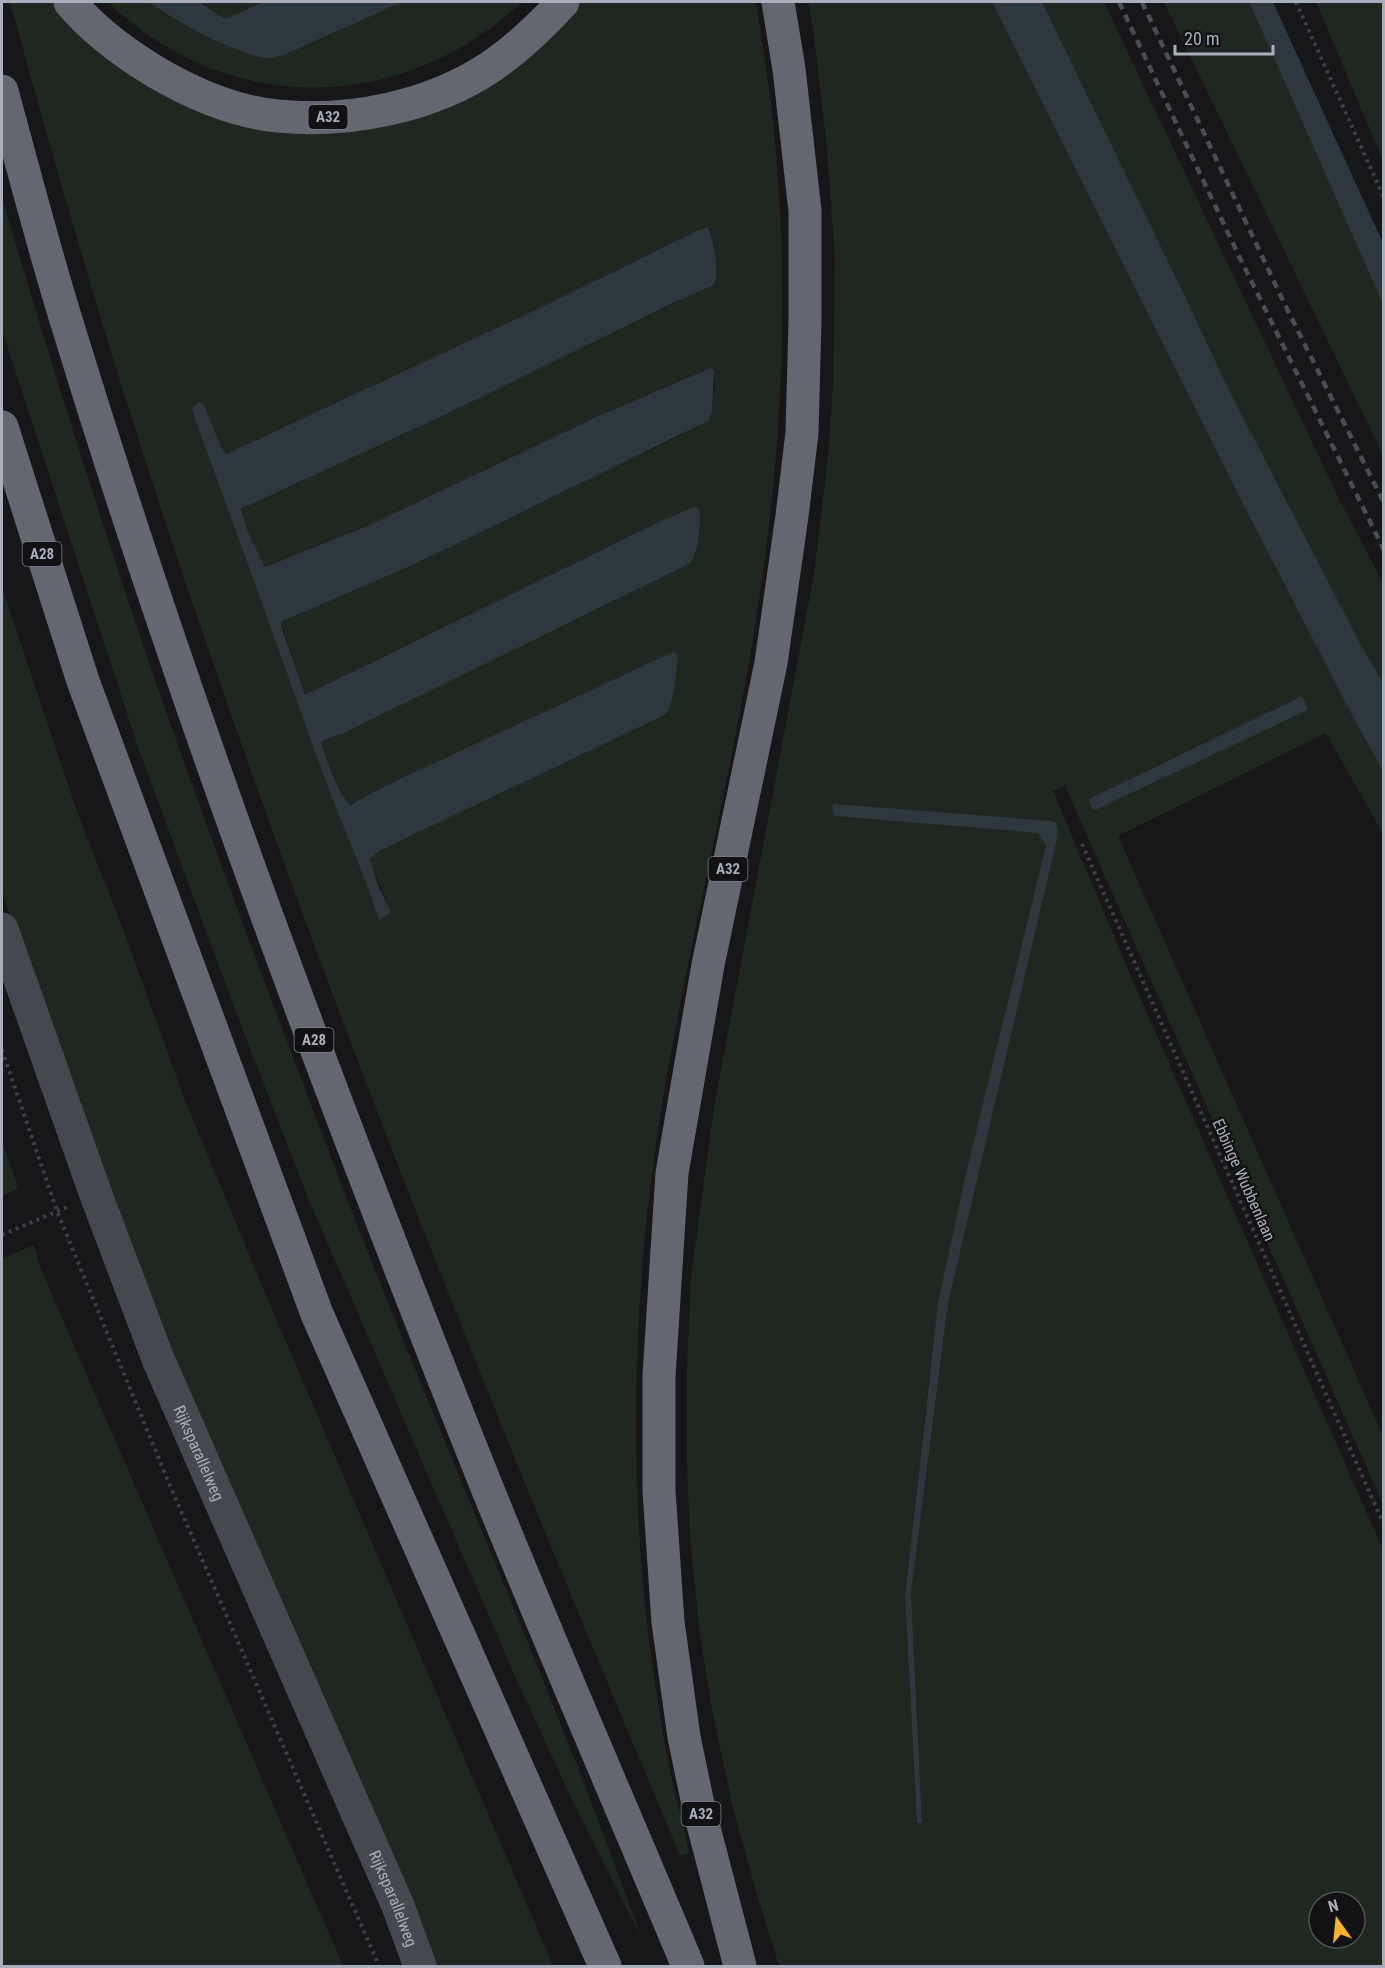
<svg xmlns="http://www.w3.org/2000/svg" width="1385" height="1968" font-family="'Roboto Condensed',sans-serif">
	<rect width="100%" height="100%" fill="#171719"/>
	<path fill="#1f2820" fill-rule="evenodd" d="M10 2H55L132 72 366 123 574 2H756C762 42 769 82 773 122 790 281 783 442 759 600 727 817 663 1029 644 1247 631 1393 633 1542 656 1688 661 1725 668 1762 676 1798 681 1817 686 1835 689 1853L680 1856 677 1848C473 1366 277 880 120 381 81 255 45 129 10 2ZM709 227C715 243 720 270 714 285L673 303 451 412 241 509 248 532 265 567 367 526 596 417 709 368 715 382 711 418 677 437 491 525 415 564 281 622 305 695 661 521 693 507 699 508 700 513 696 554 689 564 344 733 321 742C329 763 336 787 350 805L387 785 673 653H676L665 715 379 851 369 859 391 912 379 919 371 892 323 773 258 587 192 410 226 454 531 312 697 231Z
		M108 2H149L160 11 230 46 270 59 338 31 402 2H522C401 115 228 117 108 2Z
		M199 2H263L225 19Z
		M808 2H992L1243 504 1354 719 1383 771V834L1326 733 1118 836 1383 1436V1504L1065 786 1053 791 1132 979 1383 1550V1966H779L755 1888 732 1804 713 1714 699 1629 690 1537 687 1465V1367L691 1277 714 1107 814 574 828 456 833 385 835 260 827 148 813 28ZM1029 832 1058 835 948 1304 911 1593 922 1823H917L905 1595 929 1377 1046 846 1038 834ZM1319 1902H1355V1938H1319Z
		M1042 2H1104L1339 499 1383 583V683L1361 645 1229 390 1183 292Z
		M1164 2H1249L1383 304V455Z
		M1316 2H1383V160Z
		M2 198C48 353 96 507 148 660 208 833 273 1005 338 1176 436 1431 550 1680 641 1937L575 1806 517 1681 308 1198 236 1012 139 750 2 330Z
		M2 587 79 817 120 921 186 1103 268 1300 553 1966H434L158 1320 52 1040 2 891Z
		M2 1141 18 1188 2 1196Z
		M34 1245 40 1267 343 1966H2V1259Z"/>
	<path fill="#2c373e" d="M149 2H199L225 19 263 2H402C371 16 341 30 310 43 298 48 285 56 272 58 250 62 167 17 149 2Z
		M992 2H1042L1183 292 1229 390 1361 645 1383 683V771L1354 719 1243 504Z
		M1249 2H1273L1383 243V304Z
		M708 227C714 240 720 273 714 285L673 303 451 412 241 509 248 532 265 567 367 526 596 417 710 368 714 370 712 413 708 421 415 564 281 622 283 631 305 695 661 521 693 507 699 508 700 513C699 528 700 554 689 564L344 733 321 742C328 762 336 789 350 805L387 785 673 652 676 653 678 657C675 674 676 702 665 715L379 851 370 859 378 885 391 912 379 920C363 869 340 821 322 771 280 653 238 536 195 419L192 408 199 402 203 403 221 447 226 454 531 312 697 231Z
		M1302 696 1307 707 1306 711 1095 810 1092 809 1089 799Z
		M835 804 1052 821 1056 823 1058 835 948 1304 911 1593 922 1823H917L905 1595 938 1303 967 1169 1046 846 1038 834 1029 832 834 816 832 805Z"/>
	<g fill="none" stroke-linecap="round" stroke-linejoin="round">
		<path stroke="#3e4046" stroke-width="4" stroke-dasharray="3 4.5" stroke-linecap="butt" d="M1296 2 1384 198
			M1082 844 1384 1525
			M2 1050 57 1211 168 1481 379 1966
			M2 1235 67 1207"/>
		<path stroke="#46484f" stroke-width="33" id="s1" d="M2 929 96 1195 158 1359 398 1906 420 1966"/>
		<path stroke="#646770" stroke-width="33" d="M70 2C93 30 123 52 154 71 191 93 235 112 278 116 350 123 431 107 492 66 519 47 541 26 563 2
			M2 91C23 168 43 246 67 323 187 716 333 1103 486 1485 551 1646 621 1806 688 1966
			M2 427 83 681 317 1314 605 1966
			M740 1966 699 1809 684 1737 668 1622 659 1491V1376L672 1173 708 965 771 663 792 516 802 433 805 321V211L789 69 778 2"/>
		<path stroke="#4b4d54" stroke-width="4.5" stroke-dasharray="8 6" stroke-linecap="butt" d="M1119 2 1237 252 1384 550
			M1142 2 1287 309 1384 503"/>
	</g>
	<g text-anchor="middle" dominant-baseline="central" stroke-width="5" stroke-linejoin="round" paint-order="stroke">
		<g fill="#121214" stroke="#7c7f88" stroke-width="1.5">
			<rect x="308.5" y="105" width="39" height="24" rx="4.5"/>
			<rect x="22.5" y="542" width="39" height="24" rx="4.5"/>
			<rect x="708.5" y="857" width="39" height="24" rx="4.5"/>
			<rect x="294.5" y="1028" width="39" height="24" rx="4.5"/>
			<rect x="681.5" y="1802" width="39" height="24" rx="4.5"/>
		</g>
		<g font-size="15" font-weight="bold" fill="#a9aeba">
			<text x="328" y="117">A32</text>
			<text x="42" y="554">A28</text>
			<text x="728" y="869">A32</text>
			<text x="314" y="1040">A28</text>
			<text x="701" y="1814">A32</text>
		</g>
		<g font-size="16" fill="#a9aeba" stroke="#121214">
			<text transform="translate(1244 1180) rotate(66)">Ebbinge Wubbenlaan</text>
			<text stroke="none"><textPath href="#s1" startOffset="560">Rijksparallelweg</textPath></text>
			<text stroke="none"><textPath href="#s1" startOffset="1046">Rijksparallelweg</textPath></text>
		</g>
	</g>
	<rect width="1385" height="1968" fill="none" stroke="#a9aeba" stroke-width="6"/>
	<g transform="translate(1337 1920) rotate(345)"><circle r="28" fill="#121214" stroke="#4e5056" stroke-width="1.5"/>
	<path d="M0-4.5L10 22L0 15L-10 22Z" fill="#fbb32e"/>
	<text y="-9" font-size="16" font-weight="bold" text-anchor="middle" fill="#a9aeba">N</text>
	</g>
	<path d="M1175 45v9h98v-9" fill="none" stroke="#a9aeba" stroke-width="3"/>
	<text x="1184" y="45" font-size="18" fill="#a9aeba" stroke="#121214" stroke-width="4.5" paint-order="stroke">20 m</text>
</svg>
